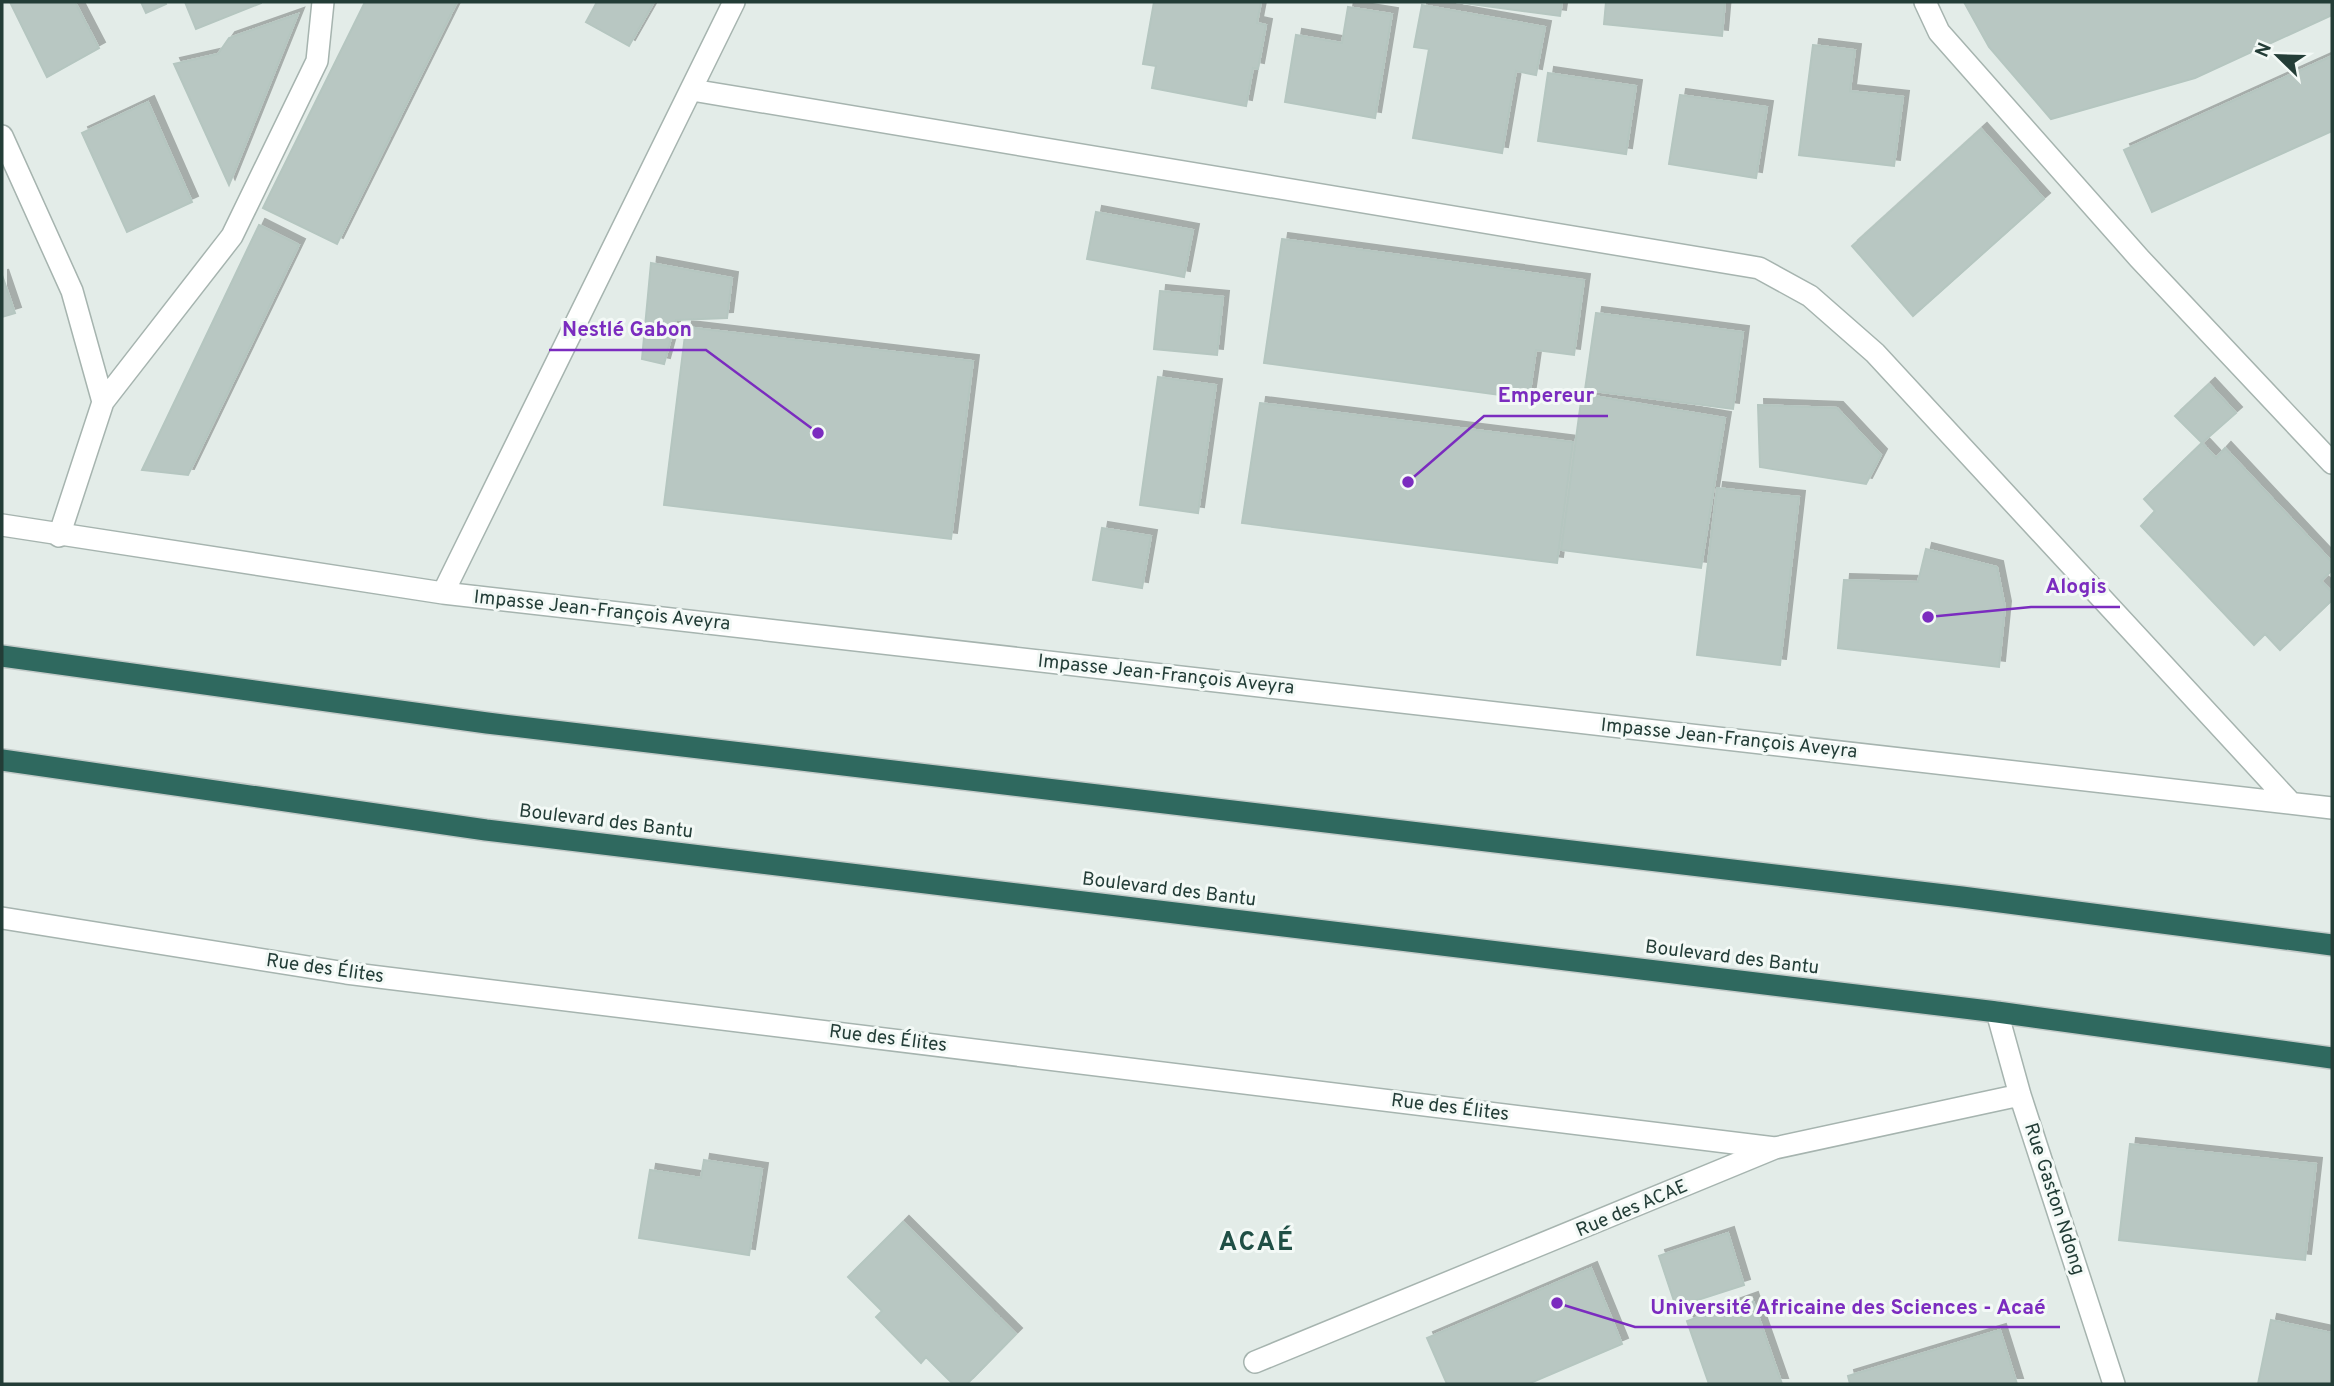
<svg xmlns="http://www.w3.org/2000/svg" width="2334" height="1386" font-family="Overpass,sans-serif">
	<defs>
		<filter id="shadow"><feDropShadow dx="6" dy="-6" stdDeviation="0" flood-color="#0004"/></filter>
	</defs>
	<rect width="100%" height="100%" fill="#e3ece8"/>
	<path fill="#b8c7c2" stroke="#b5c6c0" stroke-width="2" filter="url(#shadow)" d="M10 2H75L99 48 47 77Z
		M141 2H165L166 4 146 13Z
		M185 2H261V3L196 29Z
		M365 2H457L337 244 263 208Z
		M597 2H654L629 46 586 22Z
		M1154 2H1261L1257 23 1266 25 1258 69 1253 68 1246 106 1152 88 1156 66 1143 64Z
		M1456 2H1562L1560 16Z
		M1606 2H1725L1722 36 1604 24Z
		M1964 2H2332V15L2195 78 2051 119 1989 47Z
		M1422 5 1545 27 1536 75 1516 71 1502 153 1413 138 1429 49 1414 47Z
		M1348 7 1392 14 1375 118 1285 102 1296 35 1342 43Z
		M298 14 229 185 174 64 218 54 229 38Z
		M1813 45 1855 50 1850 91 1903 97 1894 166 1799 155Z
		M2332 56V131L2152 212 2124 150Z
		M1548 73 1636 86 1626 154 1538 141Z
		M1680 95 1767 107 1756 178 1669 164Z
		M148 102 192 202 127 232 82 133Z
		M1981 129 2044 199 1913 316 1852 246Z
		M1096 212 1193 230 1184 277 1087 259Z
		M259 225 299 245 188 475 142 470Z
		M1282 239 1584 280 1574 355 1536 350 1529 399 1264 363Z
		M651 263 732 278 727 318 676 320 664 364 642 359Z
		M2 275 15 313 2 317Z
		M1160 291 1223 297 1217 355 1154 349Z
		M1596 313 1743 332 1733 409 1585 390Z
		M686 327 973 361 951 539 664 505Z
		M1158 377 1216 385 1198 513 1140 505Z
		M2209 384 2236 413 2202 443 2175 416Z
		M1582 394 1725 418 1701 568 1561 550Z
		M1260 403 1573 442 1557 563 1242 523Z
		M1758 405 1837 408 1881 455 1866 484 1760 467Z
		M2202 443 2216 458 2225 448 2332 562V570L2321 581 2332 592V600L2280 650 2265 634 2254 645 2141 526 2155 511 2144 499Z
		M1717 488 1799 497 1780 665 1697 655Z
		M1102 528 1151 536 1142 588 1093 580Z
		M1926 549 1997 567 2005 607 1999 667 1838 648 1844 580 1918 582Z
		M2130 1144 2316 1164 2305 1260 2119 1240Z
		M704 1160 762 1169 749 1255 639 1238 650 1170 701 1178Z
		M903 1222 1016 1334 967 1384H953L926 1357 921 1363 876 1317 882 1311 848 1277Z
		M1728 1233 1744 1285 1676 1307 1659 1256Z
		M1591 1268 1622 1344 1528 1384H1447L1427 1338Z
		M1752 1298 1782 1384H1709L1687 1321Z
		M2271 1320 2332 1333V1384H2258Z
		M2000 1330 2017 1384H1850L1848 1376Z"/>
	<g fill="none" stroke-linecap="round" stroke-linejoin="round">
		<defs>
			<path id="lane" d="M1925 2 1939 32 2139 258 2332 463
				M2 136 72 291 103 402
				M59 536 103 402 232 236 317 61 323 2"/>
			<path id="street" d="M692 90 1759 268 1810 296 1875 353 2290 802
				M2 525 443 593 2332 808
				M443 593 734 2
				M2 918 346 973 1775 1148
				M1997 1012 2020 1095 2114 1384
				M1255 1362 1775 1148 2020 1095"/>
			<path id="highway" d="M2 656 487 723 1962 897 2332 945
				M2 760 486 830 1997 1012 2332 1058"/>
		</defs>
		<use href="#lane" stroke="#a6b4af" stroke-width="24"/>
		<use href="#street" stroke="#a6b4af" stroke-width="24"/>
		<use href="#highway" stroke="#c1c9c7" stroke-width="24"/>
		<use href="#lane" stroke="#fff" stroke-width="21"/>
		<use href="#street" stroke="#fff" stroke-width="21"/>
		<use href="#highway" stroke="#2f695f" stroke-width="21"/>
	</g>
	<g text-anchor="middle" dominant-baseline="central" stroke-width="6" stroke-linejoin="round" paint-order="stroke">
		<g font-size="19" fill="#233d37" stroke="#f3f9f6">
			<text transform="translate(602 611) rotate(6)">Impasse Jean-François Aveyra</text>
			<text transform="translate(1166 675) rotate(6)">Impasse Jean-François Aveyra</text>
			<text transform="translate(1729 739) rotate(6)">Impasse Jean-François Aveyra</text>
			<text transform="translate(606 822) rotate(7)">Boulevard des Bantu</text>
			<text transform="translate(1169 890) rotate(7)">Boulevard des Bantu</text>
			<text transform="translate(1732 958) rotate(7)">Boulevard des Bantu</text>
			<text transform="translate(325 969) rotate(8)">Rue des Élites</text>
			<text transform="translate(888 1039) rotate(7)">Rue des Élites</text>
			<text transform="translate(1450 1108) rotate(7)">Rue des Élites</text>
			<text transform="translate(2054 1199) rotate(72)">Rue Gaston Ndong</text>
			<text transform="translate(1632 1209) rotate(-23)">Rue des ACAE</text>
		</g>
		<g font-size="26" font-weight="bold" letter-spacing="2" fill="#1f4f45" stroke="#f3f9f6">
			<text x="1257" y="1243">ACAÉ</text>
		</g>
	</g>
	<path fill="none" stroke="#7b2cbf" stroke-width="2.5" d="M818 433L706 350H549M1408 482L1484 416H1608M1928 617L2031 607H2120M1557 1303L1635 1327H2060"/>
	<g fill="#7b2cbf" stroke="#f3f9f6" stroke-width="2.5">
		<circle cx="818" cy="433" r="7"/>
		<circle cx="1408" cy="482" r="7"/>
		<circle cx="1928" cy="617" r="7"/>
		<circle cx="1557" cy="1303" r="7"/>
	</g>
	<g font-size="21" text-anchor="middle" font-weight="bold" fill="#7b2cbf" stroke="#f3f9f6" stroke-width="6" stroke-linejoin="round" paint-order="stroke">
		<text x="627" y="336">Nestlé Gabon</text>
		<text x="1546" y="402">Empereur</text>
		<text x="2076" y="593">Alogis</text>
		<text x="1848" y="1314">Université Africaine des Sciences - Acaé</text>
	</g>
	<rect width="2334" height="1386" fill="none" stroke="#233d37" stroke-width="7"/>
	<g transform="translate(2278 56) rotate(293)" stroke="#f3f9f6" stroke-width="5" paint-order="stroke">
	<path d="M0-5L12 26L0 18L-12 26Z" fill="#233d37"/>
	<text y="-10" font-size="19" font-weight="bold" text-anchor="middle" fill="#233d37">N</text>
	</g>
</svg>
